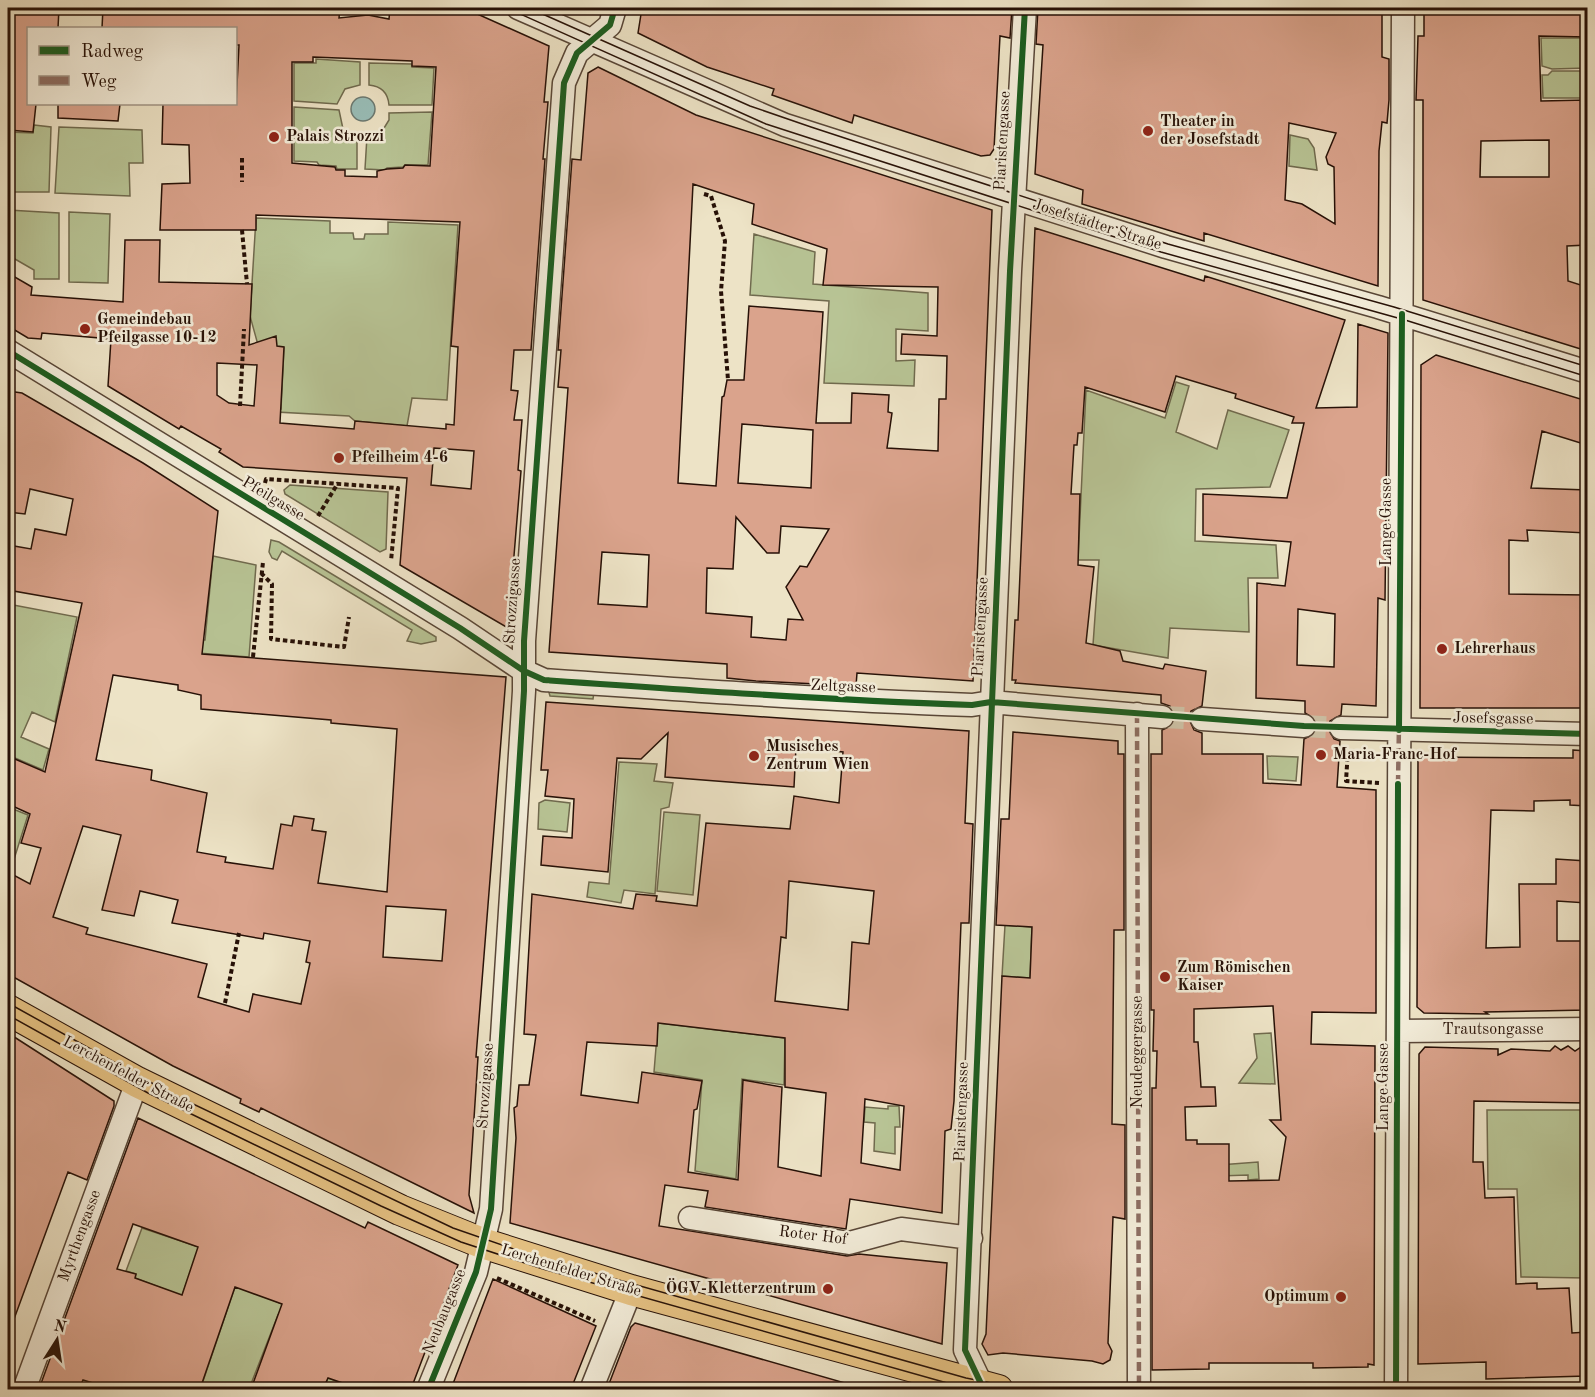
<svg xmlns="http://www.w3.org/2000/svg" width="1595" height="1397" font-family="'Old Standard TT',serif">
	<rect width="100%" height="100%" fill="#ede3c6"/>
	<filter id="stains"><feTurbulence type="fractalNoise" baseFrequency=".00333" numOctaves="4"/><feColorMatrix values="0 0 0 0 .2 0 0 0 0 .09 0 0 0 0 .02 0 0 0 .5 -.17"/></filter>
	<radialGradient id="worn" r=".72"><stop offset=".6" stop-color="#630" stop-opacity="0"/><stop offset="1" stop-color="#630" stop-opacity=".3"/></radialGradient>
	<path fill="#b8c495" stroke="#706a4e" stroke-width="1.5" d="M1541 38H1587V68L1552 69 1542 66Z
		M316 59 360 62V85L345 89 337 104 294 101V63H316Z
		M369 63 412 64V67L434 68 432 105H389C388 93 381 86 369 85Z
		M1552 71H1587V98H1543L1542 75H1548Z
		M294 107 339 110 343 129 357 136V169H337L336 166 319 165 317 162 294 161Z
		M432 112 428 165H405L403 167 387 168 385 170 365 169 367 136 381 133 389 120V113Z
		M34 125 51 127 49 192H8V132L33 133Z
		M59 127 142 130 143 163H129L130 196 55 193Z
		M1290 135 1308 139 1314 148 1317 170 1289 166Z
		M8 210 59 213V279H34V270L8 255Z
		M69 212 110 214 108 283 69 282Z
		M256 218 330 221V233H353L354 239H364L365 234H388V222L458 225 447 400 412 398 407 426 355 421 349 416 277 412 281 409 284 348 258 345 250 316Z
		M754 234 815 252 813 284 928 293V331L896 329V361L915 360 914 386 824 383 829 301 750 295Z
		M1176 382 1189 386 1176 432 1217 449 1228 410 1289 430 1270 487 1196 489 1195 541 1276 545 1278 578H1248L1249 632 1170 628 1168 658 1093 645 1099 560H1078L1086 390 1165 418Z
		M290 485 388 492 386 549 380 552 285 494 284 490Z
		M271 540 279 542 436 637V641L421 644 407 641 412 630 282 551 277 560 272 558 269 552Z
		M213 556 256 565 249 657 198 653 200 640H205Z
		M8 604 77 617 55 722 32 712 21 737 49 749 43 770 8 755Z
		M548 689 594 692 593 699 550 696Z
		M1267 756 1298 757 1296 781 1268 779Z
		M619 762 657 764 654 781 673 783 669 807 661 809 655 894 624 890 621 903 587 897 589 882 609 884Z
		M545 800 570 803 567 832 538 829 539 803Z
		M8 807 28 815 10 872 8 871Z
		M664 812 700 815 693 895 657 891Z
		M1005 925 1032 927 1030 978 1002 976Z
		M658 1023 785 1038 784 1085 742 1079 736 1179 695 1171 702 1080 654 1072Z
		M1271 1033 1275 1084 1239 1083 1257 1058 1254 1034Z
		M888 1106H899L900 1127H895V1154L874 1151 875 1123 864 1122 865 1107 888 1109Z
		M1487 1110H1587V1278L1521 1277 1517 1189H1488Z
		M1258 1162 1259 1179 1248 1180V1175L1219 1176V1165Z
		M142 1228 199 1247 182 1296 135 1278 136 1274 126 1271Z
		M236 1284 282 1304 296 1321 278 1315 249 1389 200 1390Z
		M328 1378 356 1388V1390H323Z"/>
	<path fill="#99beb8" stroke="#6b7971" stroke-width="1.5" d="M351 109a12 12 0 1 1 24 0a12 12 0 1 1-24 0Z"/>
	<path fill="#daa38c" stroke="#271107" stroke-width="1.5" fill-rule="evenodd" d="M8 8H59L58 28H28V104H36L33 132 8 130Z
		M103 8H340L339 18 368 15 389 19 390 8H464L549 46 544 102H548L543 159H545L531 350H514L511 390 518 391 514 420H522L518 470 521 471 508 628 400 565 407 478 243 467 219 452 221 449 181 426 179 429 108 386 111 339 42 333 41 339 28 338 8 326V273L32 287 31 295 123 302 125 240H160L159 282 252 284 249 345 276 336 277 346 284 347 280 423 354 429 355 421 446 429V424L454 425 458 347 451 346 460 222 256 215V230H160L162 184 190 183 189 145 162 144 163 104H236L239 45H236V28H102ZM313 57 412 61V66L436 67 430 166 405 165 403 168 387 169 377 171V177L345 176V170H336L335 167 292 163V62H313ZM217 363 257 365 254 406 229 403 217 395ZM434 448 474 451 471 489 431 485Z
		M642 8H802L822 14 823 8H1012L1010 38 1000 36 994 149 990 155 981 156 854 115 852 123 772 95 774 89 707 67 638 33Z
		M1038 8H1382V57L1389 59V100L1387 123 1382 122 1379 151 1378 286 1204 233V241L1082 204 1083 190 1035 174 1043 45 1036 44ZM1289 123 1336 133 1326 157 1328 164 1334 167 1335 224 1302 204 1285 200Z
		M1424 8H1540V11H1587V37L1539 36 1541 101 1587 100V245L1567 246 1568 281 1587 287V351L1423 300V100H1416L1418 36H1424ZM1549 140V177H1480L1481 141Z
		M598 67 696 115 992 210 973 681 857 673 856 686 756 681 727 678V664L549 652 568 388 558 387 561 350H558L572 159 581 160 588 73ZM693 184 754 204 752 224 827 249 823 285 938 287 937 336 902 334 901 354 947 356 946 399H939L938 451 887 448 892 413 888 412 889 395 852 393 851 423H816L823 312 749 306 744 380H727L724 396 722 397 716 486 678 483ZM742 424 813 430 811 488 738 483ZM736 517 767 553H779L781 526 829 529 807 567 800 566 786 587 803 620 788 619 786 640 751 637 752 617 706 613 707 568 733 569ZM602 552 649 555 647 607 598 604Z
		M58 104H120L118 121 58 118Z
		M1035 228 1204 281 1205 276 1345 320 1316 408 1357 407 1358 324 1388 333 1385 600 1378 598 1376 706 1342 704 1341 715 1330 721 1328 728 1334 739 1340 741 1337 787 1376 790V1013L1312 1012 1311 1044 1375 1046 1374 1365 1368 1364V1367L1313 1368V1363H1209V1369L1152 1370V1088H1156L1157 1051H1153L1154 1010H1151V754H1162V730L1173 725 1175 718 1170 706 1161 703V695L1015 683 1016 680H1012L1015 620H1018ZM1176 376 1236 394 1235 398 1294 417 1292 423H1304L1287 498 1203 494V535L1291 542 1285 586 1257 583 1256 698 1305 701V713L1316 720 1315 733 1304 739 1301 785 1263 783V754H1202V733L1194 730 1189 719 1191 711 1202 706 1206 671 1165 664 1163 669 1123 661 1120 651 1086 643 1094 567 1078 565 1080 494H1071L1074 445H1077L1078 433H1082L1085 387 1165 412ZM1298 609 1335 614 1334 667 1297 665ZM1273 1006 1281 1120H1270L1286 1137 1279 1180 1229 1181V1144H1197V1140H1186L1185 1107 1216 1106 1215 1087H1201L1198 1042H1194V1009Z
		M1436 355 1587 401V445L1542 431 1531 488 1587 490V533L1527 530 1528 541 1509 540V594L1587 595V708H1420L1421 365Z
		M8 391 22 393 143 463 218 511 202 654 506 677 476 1057H478L469 1195 474 1213 261 1108 259 1112 240 1103 241 1099 173 1066 8 974V872L30 884 41 848 21 843 30 814 8 804V756L45 772 82 603 8 590V545L31 549 35 529 66 535 73 499 30 489 25 514 8 512ZM113 675 178 685V690L201 695V709L331 720V723L397 729 387 892 318 883 326 832 312 830 314 819 294 816 292 826 281 824 273 869 225 862 226 857 197 852 207 793 151 780 152 770 96 760ZM83 826 121 835 102 910 134 916 140 891 178 900 172 923 263 939 264 933 310 941 306 962 310 963 301 1004 253 994 249 1012 198 997 207 964 86 934 88 928 53 917ZM386 906 446 910 442 961 383 957Z
		M546 702 969 731 965 823 973 824 969 923H961L954 1101 951 1129 945 1131 942 1213 850 1199 846 1229 705 1207 708 1191 665 1185 659 1226 847 1256 859 1254 947 1263 942 1344 510 1223 516 1138 514 1108 517 1106 519 1085H529L536 1035 524 1034 532 894 633 909 636 894 657 896 656 901 697 906 706 823 790 829 794 796 839 803 843 752 796 747 794 787 665 777 668 733 641 759 617 758 608 872 541 865 543 836 572 838 574 799 545 796 548 770H541ZM789 881 874 891 869 944 852 942 848 1010 775 1001 781 937 786 938ZM658 1023 785 1038V1087L826 1093 821 1176 778 1167 782 1087 743 1080 738 1180 688 1172 694 1110 697 1109 702 1081 642 1072 638 1103 581 1095 587 1042 657 1046ZM865 1099 904 1106 900 1170 861 1163Z
		M1013 732 1118 741V754H1124V930H1114L1112 1124 1125 1125V1219L1113 1217 1108 1343 1112 1351 1110 1360 1103 1364 1092 1361 1003 1353 988 1355 982 1344 986 1334 1002 976 1030 978 1032 927 996 925 1001 819H1009Z
		M1573 750 1587 751V806L1570 805V800L1534 801V811L1491 810 1486 948 1520 947 1519 884H1556V859L1587 861V903L1557 901V941H1587V1010L1485 1012 1488 1014 1424 1013 1417 1007 1418 757 1573 758Z
		M8 1033 114 1101V1106L87 1180 68 1172 10 1330 8 1329Z
		M1587 1043V1103L1474 1101 1473 1162H1483L1485 1198 1514 1197 1516 1284 1537 1283V1289L1569 1288 1572 1333 1587 1332V1376L1486 1379V1362L1418 1364 1419 1054 1425 1047 1498 1049V1055L1511 1049 1550 1051 1555 1046 1561 1050 1568 1046 1575 1051Z
		M138 1118 365 1228 368 1222 458 1265 411 1389H360L328 1378 323 1389H251L282 1304 235 1287 200 1389H112L83 1380 79 1389H39ZM133 1224 198 1247 182 1295 135 1278 136 1274 117 1269Z
		M493 1279 596 1326 571 1389H451Z
		M635 1323 852 1385V1389H607L631 1327Z"/>
	<g fill="none" stroke-linecap="round" stroke-linejoin="round">
		<path stroke="#cfc4a9" stroke-width="22" stroke-dasharray="22 11" stroke-linecap="butt" d="M1162 717 1202 719
			M1304 726 1341 728"/>
		<defs>
			<path id="minor" d="M518 8 785 125 1166 247 1378 307 1588 372
				M8 351 460 628 524 671 544 680C687 690 829 700 972 705L991 702 1162 717
				M1137 714 1139 1390
				M1202 719 1304 726
				M1341 728 1588 734
				M1398 1031 1588 1029
				M690 1218 849 1243 901 1229 971 1238
				M24 1390 137 1082
				M428 1390 476 1272 491 1209 524 691V641L564 83 577 53 610 25 615 8
				M591 1390 631 1290
				M984 1390 965 1350 1010 271 1025 8
				M1396 1390 1403 8"/>
			<path id="major" d="M8 1010 137 1082 400 1210 482 1243 631 1290 998 1390"/>
		</defs>
		<use href="#minor" stroke="#584637" stroke-width="25"/>
		<use href="#major" stroke="#271107" stroke-width="32"/>
		<path stroke="#271107" stroke-width="4" stroke-dasharray="4.5 3" stroke-linecap="butt" d="M242 158V182
			M704 194 711 196 725 241 721 291 728 380
			M242 230 247 284
			M240 406 244 329
			M265 483 266 479 398 488 391 561
			M318 516 338 483
			M261 573 272 584 271 639 344 647 349 617
			M253 657 263 562
			M1348 750 1346 781 1379 783
			M225 1003 239 933
			M497 1278 595 1321"/>
		<use href="#minor" stroke="#f3edda" stroke-width="22"/>
		<use href="#major" stroke="#e6c283" stroke-width="30"/>
		<path stroke="#271107" stroke-width="1.5" d="M507 8 766 124 1161 252 1405 320 1588 377
			M529 8 750 106 811 127 1168 244 1394 307 1588 367
			M8 1003 168 1092 453 1228 534 1256 966 1378 1027 1390
			M8 1015 148 1093 381 1206 461 1242 543 1269 972 1390"/>
		<path stroke="#8d6e63" stroke-width="4.5" stroke-dasharray="9 4.5" stroke-linecap="butt" d="M1137 714 1139 1390
			M1398 784 1399 725"/>
		<defs>
			<path id="cycleway" d="M8 351 460 628 524 671 544 680C687 690 829 700 972 705L991 702 1304 726 1588 734
				M1399 730 1402 314
				M428 1390 476 1272 491 1209 524 691V641L564 83 577 53 610 25 615 8
				M984 1390 965 1350 1010 271 1025 8
				M1396 1390 1398 784"/>
		</defs>
		<use href="#cycleway" stroke="#f3edda" stroke-width="10"/>
		<use href="#cycleway" stroke="#1b5e20" stroke-width="6"/>
	</g>
	<g fill="#8f2418" stroke="#f3edda" stroke-width="2">
		<circle cx="1148" cy="131" r="6"/>
		<circle cx="274" cy="137" r="6"/>
		<circle cx="85" cy="329" r="6"/>
		<circle cx="339" cy="458" r="6"/>
		<circle cx="1442" cy="649" r="6"/>
		<circle cx="1321" cy="755" r="6"/>
		<circle cx="754" cy="756" r="6"/>
		<circle cx="1165" cy="977" r="6"/>
		<circle cx="828" cy="1289" r="6"/>
		<circle cx="1341" cy="1297" r="6"/>
	</g>
	<g text-anchor="middle" dominant-baseline="central" stroke-width="5" stroke-linejoin="round" paint-order="stroke">
		<g font-size="16" font-weight="bold" fill="#271107" stroke="#f3edda" text-anchor="start">
			<text x="1160" y="122">Theater in<tspan x="1160" dy="18">der Josefstadt</tspan></text>
			<text x="286" y="137">Palais Strozzi</text>
			<text x="97" y="320">Gemeindebau<tspan x="97" dy="18">Pfeilgasse 10-12</tspan></text>
			<text x="351" y="458">Pfeilheim 4-6</text>
			<text x="1454" y="649">Lehrerhaus</text>
			<text x="766" y="747">Musisches<tspan x="766" dy="18">Zentrum Wien</tspan></text>
			<text x="1333" y="755">Maria-Franc-Hof</text>
			<text x="1177" y="968">Zum Römischen<tspan x="1177" dy="18">Kaiser</tspan></text>
			<text x="816" y="1289" text-anchor="end">ÖGV-Kletterzentrum</text>
			<text x="1329" y="1297" text-anchor="end">Optimum</text>
		</g>
		<g font-size="16" fill="#271107" stroke="#f3edda">
			<text transform="translate(1003 141) rotate(-87)">Piaristengasse</text>
			<text transform="translate(1097 225) rotate(18)">Josefstädter Straße</text>
			<text transform="translate(273 499) rotate(31)">Pfeilgasse</text>
			<text transform="translate(1387 522) rotate(-90)">Lange Gasse</text>
			<text transform="translate(513 601) rotate(-86)">Strozzigasse</text>
			<text transform="translate(981 627) rotate(-87)">Piaristengasse</text>
			<text transform="translate(843 687) rotate(2)">Zeltgasse</text>
			<text transform="translate(1493 719) rotate(1)">Josefsgasse</text>
			<text x="1493" y="1030">Trautsongasse</text>
			<text transform="translate(1138 1052) rotate(-90)">Neudeggergasse</text>
			<text transform="translate(128 1075) rotate(28)">Lerchenfelder Straße</text>
			<text transform="translate(486 1086) rotate(-86)">Strozzigasse</text>
			<text transform="translate(1384 1087) rotate(-90)">Lange Gasse</text>
			<text transform="translate(962 1112) rotate(-88)">Piaristengasse</text>
			<text transform="translate(80 1236) rotate(-70)">Myrthengasse</text>
			<text transform="translate(813 1236) rotate(7)">Roter Hof</text>
			<text transform="translate(571 1271) rotate(17)">Lerchenfelder Straße</text>
			<text transform="translate(445 1312) rotate(-68)">Neubaugasse</text>
		</g>
	</g>
	<rect width="1595" height="1397" fill="none" stroke="#ede3c6" stroke-width="30"/>
	<rect x="9" y="9" width="1577" height="1379" fill="none" stroke="#271107" stroke-width="3"/>
	<rect x="15" y="15" width="1565" height="1367" fill="none" stroke="#271107" stroke-width="1.5"/>
	<rect x="27" y="27" width="210" height="78" fill="#f3edda" stroke="#a19586" stroke-width="1.5"/>
	<rect x="39" y="46" width="30" height="9" fill="#1b5e20" stroke="#a19586" stroke-width="1.5"/>
	<text x="81" y="57" font-size="18" fill="#271107">Radweg</text>
	<rect x="39" y="76" width="30" height="9" fill="#8d6e63" stroke="#a19586" stroke-width="1.5"/>
	<text x="81" y="87" font-size="18" fill="#271107">Weg</text>
	<g transform="translate(57 1340) rotate(12)" stroke="#f3edda" stroke-width="4.5" paint-order="stroke">
	<path d="M0-4.5L10 22L0 15L-10 22Z" fill="#271107"/>
	<text y="-9" font-size="16" font-weight="bold" text-anchor="middle" fill="#271107">N</text>
	</g>
	<rect width="100%" height="100%" filter="url(#stains)"/>
	<rect width="100%" height="100%" fill="url(#worn)"/>
</svg>
